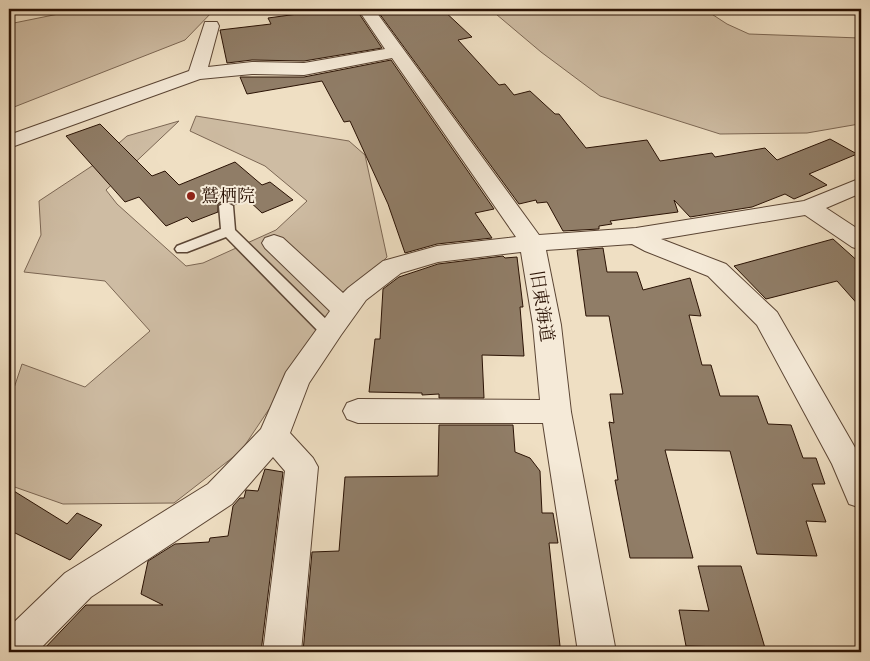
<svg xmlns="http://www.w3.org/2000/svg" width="870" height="661" font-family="'IM FELL Great Primer','Noto Serif JP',serif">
	<rect width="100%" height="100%" fill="#efdfc3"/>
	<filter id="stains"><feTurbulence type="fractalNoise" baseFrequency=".004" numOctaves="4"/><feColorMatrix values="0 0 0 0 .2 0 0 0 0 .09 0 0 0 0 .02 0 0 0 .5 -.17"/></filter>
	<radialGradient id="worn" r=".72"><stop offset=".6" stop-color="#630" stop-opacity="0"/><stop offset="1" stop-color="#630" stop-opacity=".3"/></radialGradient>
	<path fill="#cebca3" stroke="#7c6754" d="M83 9H215L185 40 9 109V24Z
		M490 9H704L727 24 749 34 860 38 861 120 859 124 807 133 720 134 600 96 541 52Z
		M196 116 349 141 365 155 387 257 334 312 241 451 174 503 63 504 9 485V403L22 364 85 387 150 331 105 281 24 272 41 235 39 201 95 164 127 136 179 121 106 190 117 204 186 266 203 263 276 230 307 201 265 166 190 131Z"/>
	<path fill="#907d67" stroke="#2a1204" d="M335 9H356L382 48 304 61 252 60 227 63 220 30 271 24 268 18Z
		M376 9H442L472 37 458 40 499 85 505 84 514 95 530 91 555 114H559L586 148 647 140 660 161 712 153 715 157 765 148 777 160 830 139 857 154 809 174 827 185 794 199 785 194 752 207 690 217 674 200 678 212 610 221 612 224 599 226V229L563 231 547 202 537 203 536 200 519 204Z
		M391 60 494 209 475 213 492 238 437 244 405 253 388 204 350 121 344 122 322 81 247 94 240 77H304Z
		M100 124 152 176 165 171 179 185 235 162 262 185 270 182 293 200 262 213 247 199 234 205 225 200 218 204V212L192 222 187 217 166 226 139 197 125 202 66 136Z
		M833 239 861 264V308L837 281 766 299 734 266Z
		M603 248 607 272H637L643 290 690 278 701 316 689 315 702 365H711L720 396H758L768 424 791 425 803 458H816L825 484H812L826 522 806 521 817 556 757 554 730 451 665 450 693 558H630L615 480H618L609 422 614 423 610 394H623L609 316H586L577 250Z
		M503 256 505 258 517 257 523 307H520L524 356 482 355 484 398H439V394L422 395V393L369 392 375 339H380L383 289 399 277 438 264Z
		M439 425H513L515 452 530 458 540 471 542 513H553L558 543H549L560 646 472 649 473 652H303L312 552 339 551 345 477 438 476Z
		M265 469 283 472 261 652H41L86 605H163L141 594 148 561 175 544 209 542 210 538 228 536 233 506 240 498H244L246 490 258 491Z
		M9 488 67 524 77 513 102 525 70 560 9 530Z
		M698 566H741L765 648 686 646 679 610 709 611Z"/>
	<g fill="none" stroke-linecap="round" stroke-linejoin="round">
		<defs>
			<path id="lane" d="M226 202 233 206 235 230 335 328 337 332 335 336 329 338 323 336 226 237 187 252H177L175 249 177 246 221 229 219 206Z"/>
			<path id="street" d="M358 9H374L539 235 636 228 804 201 861 178V193L826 208 861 231V250L852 247 805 215 661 239 726 264 777 312 861 458V508L849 504 832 464 757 325 708 276 645 251 632 244 546 250 561 325 571 412 616 652H578L543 423H358L347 419 343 411 347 403 358 399 540 400 533 325 521 252 438 262 401 273 366 300 341 335 309 383 290 433 313 458 318 467 301 652H263L285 471 273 457 232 504 91 597 37 652H9V627L65 573 208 484 261 429 286 372 330 311 265 248 262 243 265 238 274 235 283 238 343 293 348 288 383 261 437 246 516 237 392 58 304 75 252 74 200 79 9 148V135L189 71 205 22H217L219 26 208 67 252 62 304 63 385 49Z"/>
		</defs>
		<use href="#lane" stroke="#5b4534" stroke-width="3"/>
		<use href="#street" stroke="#5b4534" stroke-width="2"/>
		<use href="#lane" fill="#f5ead8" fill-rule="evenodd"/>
		<use href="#street" fill="#f5ead8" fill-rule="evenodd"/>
	</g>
	<circle fill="#8f2418" stroke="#f5ead8" stroke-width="2" cx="191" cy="196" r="5"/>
	<g text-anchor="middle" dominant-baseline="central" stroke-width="4" stroke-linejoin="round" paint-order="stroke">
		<g font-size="18" fill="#2a1204" stroke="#f5ead8" text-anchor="start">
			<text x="201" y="196">鷲栖院</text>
		</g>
		<g font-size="18" fill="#2a1204" stroke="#f5ead8">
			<text transform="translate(542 306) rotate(81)">旧東海道</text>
		</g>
	</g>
	<rect width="870" height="661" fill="none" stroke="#efdfc3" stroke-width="30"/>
	<rect x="10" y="10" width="850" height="641" fill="none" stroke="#2a1204" stroke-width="2.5"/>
	<rect x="15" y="15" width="840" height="631" fill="none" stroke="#2a1204"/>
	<rect width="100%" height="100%" filter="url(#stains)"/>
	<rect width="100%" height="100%" fill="url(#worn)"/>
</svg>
